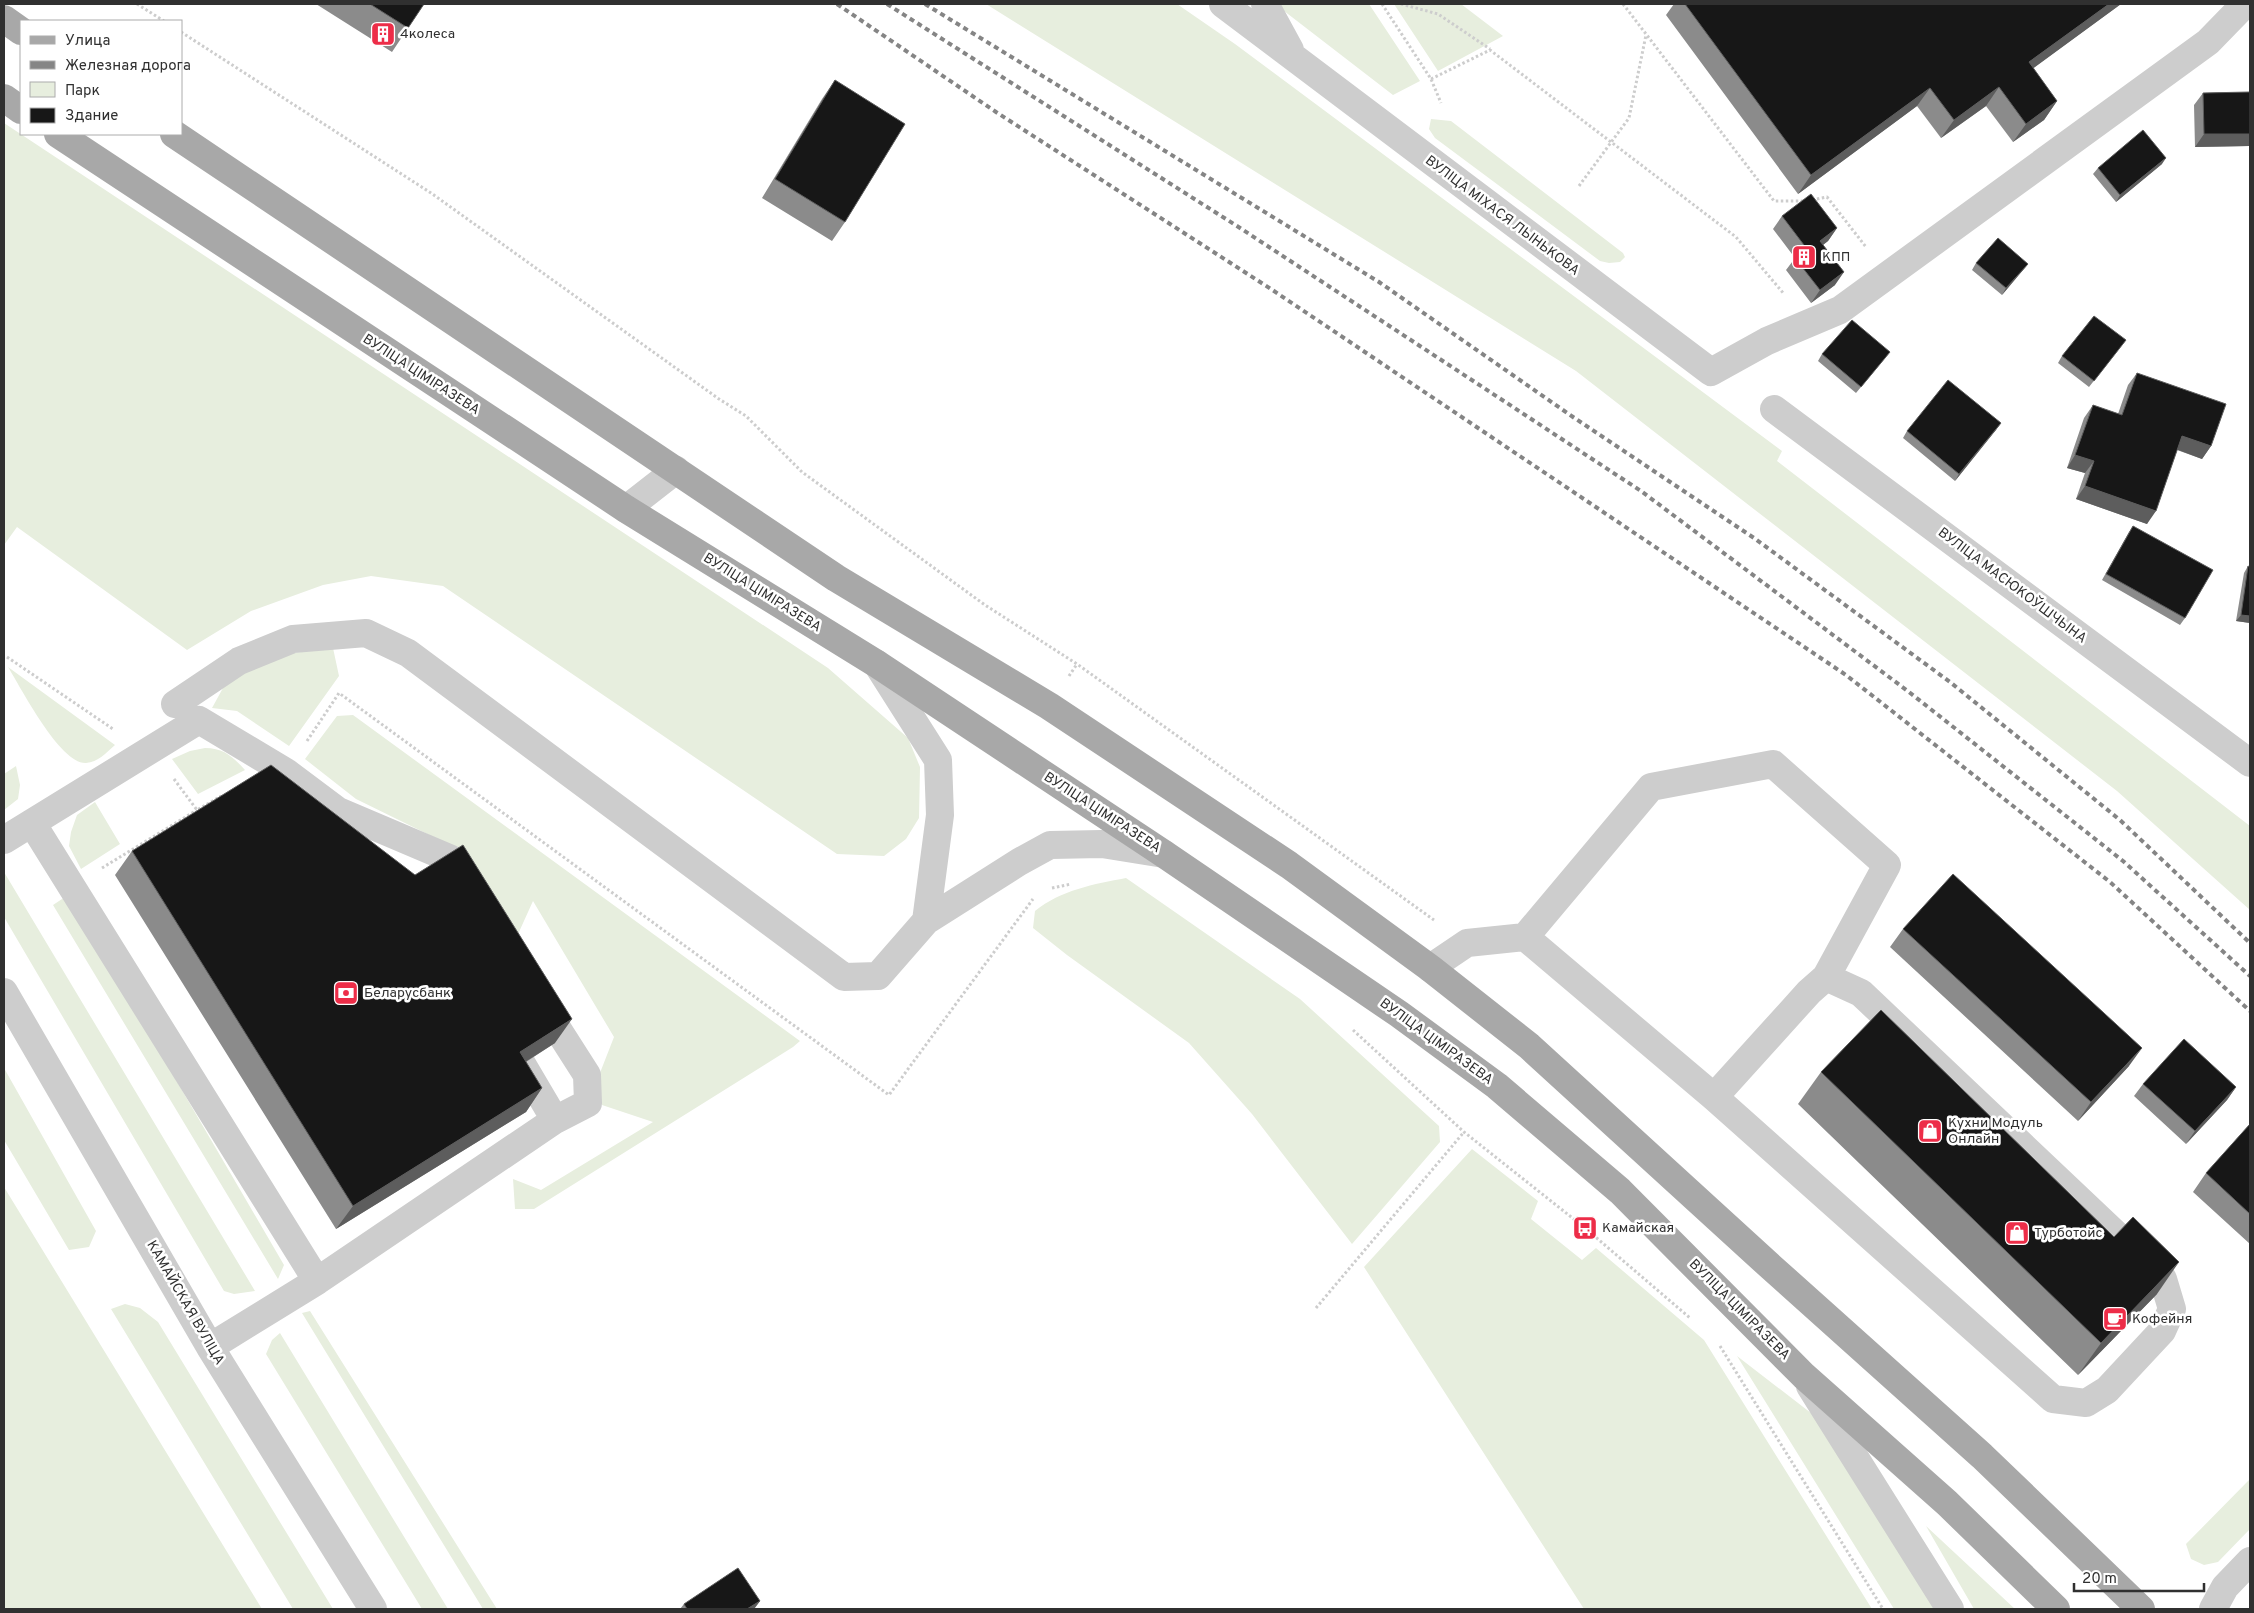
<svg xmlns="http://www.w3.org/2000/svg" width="2254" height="1613" font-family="Overpass,sans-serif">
	<rect width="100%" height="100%" fill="#fff"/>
	<path fill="#e7eede" d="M986 4H1177L1235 44 1782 451 1777 461 2250 826V910L2117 791 1576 371Z
		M1275 4H1369L1420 81 1393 95Z
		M1394 4H1461L1503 36 1438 71Z
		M1431 119 1451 121 1623 253 1625 257 1620 262 1609 263 1600 261 1435 138 1429 129Z
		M4 123 828 668 908 738 920 767 919 818 906 839 884 856 837 854 443 586 371 576 323 585 251 611 187 650 17 527 4 545Z
		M333 648 339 676 289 746 237 711 212 708 229 677 293 653Z
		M8 667 115 745C106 753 98 762 86 763 60 764 21 688 8 667Z
		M353 715 800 1041 793 1047 534 1209H515L513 1179 541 1190 653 1122 602 1105 595 1093 598 1078 614 1037 533 901 514 943 460 850 356 799 305 759 337 716Z
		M205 748C224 748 233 757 245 770L198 794 172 759 190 751Z
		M16 766 20 785 18 799 4 810V774Z
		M95 802 120 844 81 869 69 846 71 832 77 815Z
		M4 872 255 1291 234 1294 224 1291 4 917Z
		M1126 878 1300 999 1439 1126 1440 1142 1352 1244 1252 1114 1189 1043 1067 955 1033 928 1035 911C1061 890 1094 884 1126 878Z
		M68 895 284 1265 278 1279 53 905Z
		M4 1068 96 1231 89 1247 69 1250 4 1140Z
		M1472 1149 1538 1201 1531 1219 1582 1260 1596 1248 1704 1340 1872 1609H1584L1364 1267Z
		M4 1187 262 1609H4Z
		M125 1304 140 1308 158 1322 333 1609H293L111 1309Z
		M310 1311 497 1609H483L302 1313Z
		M280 1333 448 1609H422L266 1354 272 1340Z
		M1737 1356 1820 1420 1936 1609H1894Z
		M2250 1479V1529L2218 1562 2204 1565 2191 1559 2186 1544Z
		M1926 1526 2015 1609H1974Z"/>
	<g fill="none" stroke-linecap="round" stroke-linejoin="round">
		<path stroke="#cdcdcd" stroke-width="3" stroke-dasharray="2.5 2.5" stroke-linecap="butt" d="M137 4 164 21
			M1382 4 1431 79 1441 103
			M1401 4 1438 14 1490 49
			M1623 4 1774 201H1806
			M181 32 431 193 719 399 746 416 802 472 985 605 1077 664 1434 920
			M1431 79 1490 50 1736 237 1784 294
			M1579 186 1629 118 1646 35
			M1812 200 1827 197 1866 247
			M7 657 113 729
			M1069 676 1077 664
			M307 741 339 693 889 1095 1033 899
			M174 779 197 810 221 796
			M102 868 197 810
			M1052 888 1071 884
			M1353 1030 1464 1132 1585 1228 1690 1318
			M1585 1228 1595 1218
			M1316 1308 1464 1132
			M1720 1346 1883 1609"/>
		<path stroke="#cdcdcd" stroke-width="28" d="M1223 4 1711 372 1767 341 1840 310 2208 42 2245 4
			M1265 4 1290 50
			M1774 409 2250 763
			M626 509 676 470
			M877 664 938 760 940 815 926 921
			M175 704 239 661 293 639 366 633 408 653 844 977 878 976 926 921 1019 862 1050 845 1102 844 1164 854
			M32 823 317 1281
			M4 840 199 720 286 772 338 811 451 859 468 886
			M1525 937 1651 787 1773 764 1887 865 1826 977
			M1430 968 1467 943 1525 937 1714 1097 2053 1399 2086 1403 2107 1390 2162 1331 2172 1309 2163 1279 1861 993 1826 977 1809 992 1714 1097
			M4 992 210 1347 373 1609
			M522 1064 555 1120
			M210 1347 317 1281 555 1120 588 1103 587 1075 541 1003
			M1810 1386 1950 1609
			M2213 1609 2225 1587 2250 1561"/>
		<path stroke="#a8a8a8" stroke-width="28" d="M4 19 21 31
			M4 98 21 110
			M58 134 626 509 877 664 1164 854 1399 1014 1497 1086 1620 1191 1804 1376 1947 1503 2056 1609
			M174 134 836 578 1049 706 1289 865 1430 968 1529 1046 1771 1267 1982 1456 2141 1609"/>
		<path stroke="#858585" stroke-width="4" stroke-dasharray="5 4" stroke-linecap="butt" d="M837 4 996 112 1271 289 1846 675 2110 882 2250 1011
			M887 4 1237 226 1641 491 1909 692 2123 861 2250 976
			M925 4 1379 282 1573 417 1754 538 1950 682 2120 820 2250 943"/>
	</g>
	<path fill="#8b8b8b" d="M316 4H424L392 52Z
		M1674 4H2121L2033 68 2057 101 2044 120 2013 142 1986 106 1941 138 1917 106 1798 194 1666 15Z
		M835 80 845 222 832 241 762 198 822 99Z
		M2250 92V145L2249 146 2195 147 2194 105 2203 93Z
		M2162 164 2116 202 2093 174 2098 168Z
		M1782 216 1837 228 1828 241 1823 245 1835 285 1811 303 1786 270 1795 258 1773 229Z
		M1976 263 2028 264 2023 270 2002 295 1972 270Z
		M2126 340 2089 387 2058 363 2062 356Z
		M1822 354 1885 358 1856 393 1818 361Z
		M2137 373 2211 446 2202 459 2177 450 2147 524 2076 499 2085 473 2067 468 2084 418 2093 405 2118 414 2128 385Z
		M2001 423 1955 481 1903 438 1907 431Z
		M2133 526 2185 618 2180 625 2102 580 2129 532Z
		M2248 566 2250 623 2236 621 2244 573Z
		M132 851 555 1043 526 1062 542 1088 526 1112 336 1229 115 875Z
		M1903 929 2129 1066 2078 1121 1890 947Z
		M1821 1072 2157 1294 2078 1375 1798 1104Z
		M2143 1084 2236 1087 2227 1100 2186 1144 2134 1096Z
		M2250 1124V1244L2193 1192 2206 1173Z
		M760 1601 754 1609H680L684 1604Z"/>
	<path fill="#5d5d5d" d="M2109 4H2121L2016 81 2029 62Z
		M1999 87 1986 106 1941 138 1954 120Z
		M1930 88 1917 106 1798 194 1811 175Z
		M2057 101 2044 120 2013 142 2026 124Z
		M2204 134H2250V145L2249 146 2195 147Z
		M2166 158 2162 164 2116 202 2120 195Z
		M1837 228 1828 241 1811 254 1820 241Z
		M2028 264 2023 270 2002 295 2006 288Z
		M1844 272 1835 285 1811 303 1820 290Z
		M2001 423 1996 430 1955 481 1959 474Z
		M2182 436 2211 446 2202 459 2173 448Z
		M2075 455 2094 461 2085 473 2067 468Z
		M2085 486 2156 511 2147 524 2076 499Z
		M2241 615 2250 616V623L2236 621Z
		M572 1019 555 1043 503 1076 520 1052Z
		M2142 1048 2129 1066 2078 1121 2091 1102Z
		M2236 1087 2227 1100 2186 1144 2195 1131Z
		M542 1088 526 1112 336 1229 353 1206Z
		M2179 1262 2157 1294 2078 1375 2101 1343Z
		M760 1601 754 1609H747Z"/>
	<path fill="#171717" stroke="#5d5d5d" d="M370 4H424L408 28Z
		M1685 4H2109L2029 62 2057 101 2026 124 1999 87 1954 120 1930 88 1811 175Z
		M835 80 905 124 845 222 775 179Z
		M2250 92V134H2204L2203 93Z
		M2143 130 2166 158 2120 195 2098 168Z
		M1811 194 1837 228 1820 241 1844 272 1820 290 1795 258 1807 249 1782 216Z
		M1998 238 2028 264 2006 288 1976 263Z
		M2094 316 2126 340 2094 381 2062 356Z
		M1852 320 1890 352 1861 387 1822 354Z
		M2137 373 2226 404 2211 446 2182 436 2156 511 2085 486 2094 461 2075 455 2093 405 2122 415Z
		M1948 380 2001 423 1959 474 1907 431Z
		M2133 526 2213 570 2185 618 2106 574Z
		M2248 566 2250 567V616L2241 615Z
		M271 765 415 875 463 845 572 1019 520 1052 542 1088 353 1206 132 851Z
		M1953 874 2142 1048 2091 1102 1903 929Z
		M1881 1010 2114 1237 2133 1217 2179 1262 2101 1343 1821 1072Z
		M2184 1039 2236 1087 2195 1131 2143 1084Z
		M2250 1124V1214L2206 1173Z
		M738 1568 760 1601 747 1609H687L684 1604Z"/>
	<defs>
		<symbol id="building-square" viewBox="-11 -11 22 22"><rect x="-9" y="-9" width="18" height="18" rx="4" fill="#ed2d48" stroke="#fff"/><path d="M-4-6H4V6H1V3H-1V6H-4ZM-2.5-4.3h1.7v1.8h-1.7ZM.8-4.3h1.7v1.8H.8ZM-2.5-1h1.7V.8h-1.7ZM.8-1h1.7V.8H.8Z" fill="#fff"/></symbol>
		<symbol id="bank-square" viewBox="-11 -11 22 22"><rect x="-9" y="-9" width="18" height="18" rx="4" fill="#ed2d48" stroke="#fff"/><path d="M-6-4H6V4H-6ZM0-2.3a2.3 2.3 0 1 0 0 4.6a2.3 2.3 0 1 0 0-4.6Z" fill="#fff"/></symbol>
		<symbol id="shop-square" viewBox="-11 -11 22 22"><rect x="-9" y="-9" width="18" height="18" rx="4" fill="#ed2d48" stroke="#fff"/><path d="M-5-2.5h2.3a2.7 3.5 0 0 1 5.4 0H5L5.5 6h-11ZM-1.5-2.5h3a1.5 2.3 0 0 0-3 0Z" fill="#fff"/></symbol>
		<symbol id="bus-square" viewBox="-11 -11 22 22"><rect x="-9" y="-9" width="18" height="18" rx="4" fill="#ed2d48" stroke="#fff"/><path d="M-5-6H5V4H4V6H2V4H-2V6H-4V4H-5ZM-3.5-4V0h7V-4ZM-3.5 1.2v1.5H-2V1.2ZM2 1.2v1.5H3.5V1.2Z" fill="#fff"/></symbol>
		<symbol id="cafe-square" viewBox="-11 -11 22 22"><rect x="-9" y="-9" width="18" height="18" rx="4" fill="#ed2d48" stroke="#fff"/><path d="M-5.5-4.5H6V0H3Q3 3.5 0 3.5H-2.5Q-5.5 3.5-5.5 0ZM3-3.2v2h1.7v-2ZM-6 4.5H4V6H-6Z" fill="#fff"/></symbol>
	</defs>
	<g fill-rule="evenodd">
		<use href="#building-square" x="369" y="20" width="28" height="28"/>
		<use href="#building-square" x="1790" y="243" width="28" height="28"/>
		<use href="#bank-square" x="332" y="979" width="28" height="28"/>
		<use href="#shop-square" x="1916" y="1117" width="28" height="28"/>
		<use href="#bus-square" x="1571" y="1214" width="28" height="28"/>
		<use href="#shop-square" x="2003" y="1219" width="28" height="28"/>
		<use href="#cafe-square" x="2101" y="1305" width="28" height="28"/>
	</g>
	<g text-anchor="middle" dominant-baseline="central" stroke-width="5" stroke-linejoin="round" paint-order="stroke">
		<g font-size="14" fill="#303030" stroke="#fff" text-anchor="start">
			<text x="400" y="34">4колеса</text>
			<text x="1822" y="257">КПП</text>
			<text x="364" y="993">Беларусбанк</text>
			<text x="1948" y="1123">Кухни Модуль<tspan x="1948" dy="16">Онлайн</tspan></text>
			<text x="1602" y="1228">Камайская</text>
			<text x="2034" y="1233">Турботойс</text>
			<text x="2132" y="1319">Кофейня</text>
		</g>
		<g font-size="14" fill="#303030" stroke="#fff">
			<text transform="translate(1502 216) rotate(37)">ВУЛІЦА МІХАСЯ ЛЫНЬКОВА</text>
			<text transform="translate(421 375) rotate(33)">ВУЛІЦА ЦІМІРАЗЕВА</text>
			<text transform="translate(2012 586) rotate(37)">ВУЛІЦА МАСЮКОЎШЧЫНА</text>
			<text transform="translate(762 593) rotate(32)">ВУЛІЦА ЦІМІРАЗЕВА</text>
			<text transform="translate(1102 813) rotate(33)">ВУЛІЦА ЦІМІРАЗЕВА</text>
			<text transform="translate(1436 1042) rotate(36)">ВУЛІЦА ЦІМІРАЗЕВА</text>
			<text transform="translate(185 1303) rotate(60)">КАМАЙСКАЯ ВУЛІЦА</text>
			<text transform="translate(1739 1310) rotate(45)">ВУЛІЦА ЦІМІРАЗЕВА</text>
		</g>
	</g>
	<rect width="2254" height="1613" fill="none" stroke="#303030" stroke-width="10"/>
	<rect x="20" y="20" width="162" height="115" fill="#ffffff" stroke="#acacac"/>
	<rect x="30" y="36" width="25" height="8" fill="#a8a8a8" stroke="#acacac"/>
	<text x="65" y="45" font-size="15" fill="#303030">Улица</text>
	<rect x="30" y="61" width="25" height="8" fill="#858585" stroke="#acacac"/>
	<text x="65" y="70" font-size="15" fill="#303030">Железная дорога</text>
	<rect x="30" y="82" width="25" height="15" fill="#e7eede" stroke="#acacac"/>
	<text x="65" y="95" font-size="15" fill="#303030">Парк</text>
	<rect x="30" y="108" width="25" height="15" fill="#171717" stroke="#acacac"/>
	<text x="65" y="120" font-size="15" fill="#303030">Здание</text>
	<path d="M2074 1583v8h130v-8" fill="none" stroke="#303030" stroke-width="2.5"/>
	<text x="2082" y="1583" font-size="15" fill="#303030" stroke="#ffffff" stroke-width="4" paint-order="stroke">20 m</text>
</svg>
